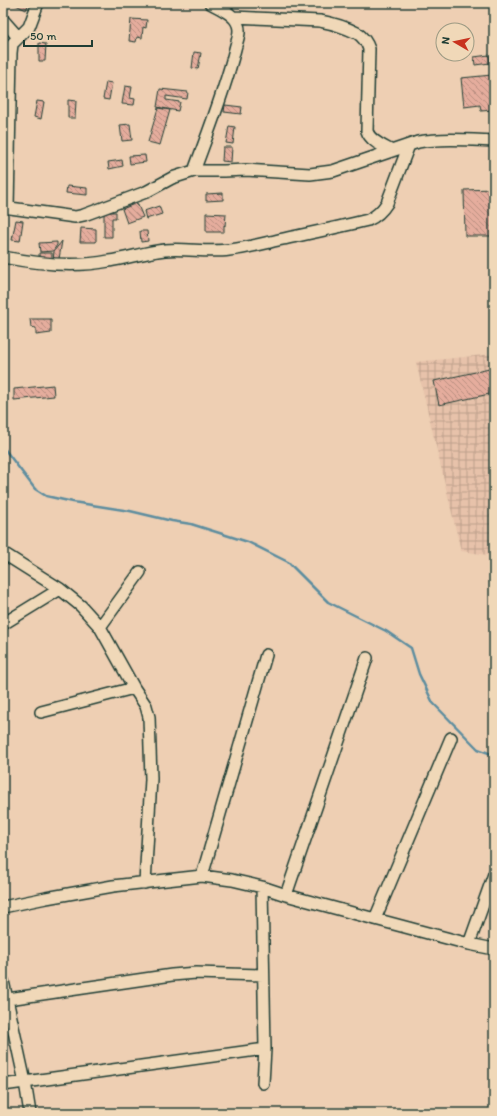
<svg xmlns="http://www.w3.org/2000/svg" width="497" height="1116" font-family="Itim,sans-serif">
	<defs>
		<pattern id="industrial-grid" width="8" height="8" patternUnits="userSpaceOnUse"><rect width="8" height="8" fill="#e7c2aa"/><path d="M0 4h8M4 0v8" fill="none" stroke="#bb9f8b"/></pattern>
		<pattern id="building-back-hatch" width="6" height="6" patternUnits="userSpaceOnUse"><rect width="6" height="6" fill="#e5ad9d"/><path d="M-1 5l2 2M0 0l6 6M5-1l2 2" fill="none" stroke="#b98e81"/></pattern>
	</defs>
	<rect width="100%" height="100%" fill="#eecfb3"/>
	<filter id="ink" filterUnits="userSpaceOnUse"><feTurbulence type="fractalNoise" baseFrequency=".025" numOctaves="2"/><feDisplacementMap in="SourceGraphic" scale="8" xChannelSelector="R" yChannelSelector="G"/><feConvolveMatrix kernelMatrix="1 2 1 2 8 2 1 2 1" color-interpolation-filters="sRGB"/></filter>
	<g filter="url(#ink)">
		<path fill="url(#industrial-grid)" d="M494 354V556L461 551 416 362Z"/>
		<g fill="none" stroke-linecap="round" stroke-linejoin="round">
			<path stroke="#5d8d9f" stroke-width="2.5" d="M3 447 35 489 46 496 73 502 130 511 172 521 191 524 248 542 288 562 328 602 386 631 411 648 419 674 433 703 478 749 494 755"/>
		</g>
		<path fill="url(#building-back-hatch)" stroke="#1f3d34" d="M12 3H29L26 10Z
			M131 19 147 20 146 28 143 27 142 38 137 37 136 42 129 41Z
			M39 43 46 44 45 61H39Z
			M194 52 201 53 198 69 192 68Z
			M489 55 490 63 475 65 474 57Z
			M492 75 494 92V110L481 111 480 105 464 107 461 78Z
			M106 82 112 83 109 100 103 99Z
			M125 86 132 87 130 98 135 99 134 105 122 104Z
			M160 89 188 92 187 99 166 96V100L180 102 178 111 157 107Z
			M68 100 76 101 75 118H68Z
			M37 101 44 102 41 119 34 117Z
			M225 105 242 107 241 114 224 112Z
			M158 108 170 110 160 145 148 142Z
			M130 124 132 140 122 141 120 125Z
			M229 126 235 127 233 144 226 143Z
			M223 147H232L231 162 222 161Z
			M145 155 146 162 130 164 129 156Z
			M122 160 123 166 109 169 108 162Z
			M67 186 87 188V195L66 193Z
			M493 189 494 236H465L464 190Z
			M223 193V200L206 201V194Z
			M137 203 143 217 127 223 122 209Z
			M159 206 162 214 146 219 144 211Z
			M104 212H116V218H112V237H104Z
			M206 213 226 214 225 226 224 225V232H206Z
			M16 220 23 221 20 241 12 240Z
			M81 228 96 229V242H80Z
			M140 231H147L148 241 141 242Z
			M62 241 59 259 53 261 54 251Z
			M57 242V245L53 251 40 252 39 243Z
			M39 253H52V262H39Z
			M30 319H51V333L36 335V328L31 327Z
			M494 368V393L439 405 434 381Z
			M53 385 54 396 14 400V389Z"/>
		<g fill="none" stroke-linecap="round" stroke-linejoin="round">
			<defs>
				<path id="minor" d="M234 17 320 21C331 23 347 28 357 33 363 37 367 43 369 49L367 131C370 141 383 146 392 151
					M3 20 18 37
					M194 171C209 130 225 90 235 49 237 41 241 32 238 25 235 14 219 8 210 3
					M3 207 75 217 84 215 146 192 172 178 194 171H224L246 170 310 174 333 171 418 142C443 138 469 140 494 141
					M8 208 11 53 12 44 29 27 38 3
					M3 257C38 264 74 268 109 261 128 258 146 252 165 250 186 248 208 253 229 250 247 248 265 243 283 239 311 233 340 227 368 220 377 216 382 211 387 203L409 145
					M3 553 60 589 81 606 100 627 134 688 146 706 149 717 151 779 145 883
					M3 624 60 589
					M100 627 140 572
					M41 712 134 688
					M202 876 266 655
					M262 887 265 1049 263 1083
					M286 895 367 658
					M3 907 46 898 113 886 202 876 232 880 262 887 286 895 375 919 469 944 494 949
					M375 919 451 738
					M469 944 494 874
					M3 981 25 1082 30 1113
					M8 999 172 975 196 973 263 975
					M3 1085 265 1049"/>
			</defs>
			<use href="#minor" stroke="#1f3d34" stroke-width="14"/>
			<use href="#minor" stroke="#f0d8b8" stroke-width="11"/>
		</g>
	</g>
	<rect width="497" height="1116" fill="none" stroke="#f0d8b8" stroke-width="16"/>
	<rect x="8" y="8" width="481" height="1100" fill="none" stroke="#1f3d34" stroke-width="1.5" filter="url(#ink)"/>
	<g transform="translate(455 42) rotate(279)"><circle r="19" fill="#f0d8b8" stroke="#9c9a83"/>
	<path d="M0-3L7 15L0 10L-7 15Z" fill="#c8321e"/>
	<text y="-6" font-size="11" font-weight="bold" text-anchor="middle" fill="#1f3d34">N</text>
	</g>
	<path d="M24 40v6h68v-6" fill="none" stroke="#1f3d34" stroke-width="2"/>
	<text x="30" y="40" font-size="12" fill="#1f3d34" stroke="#f0d8b8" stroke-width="3" paint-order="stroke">50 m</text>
</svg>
